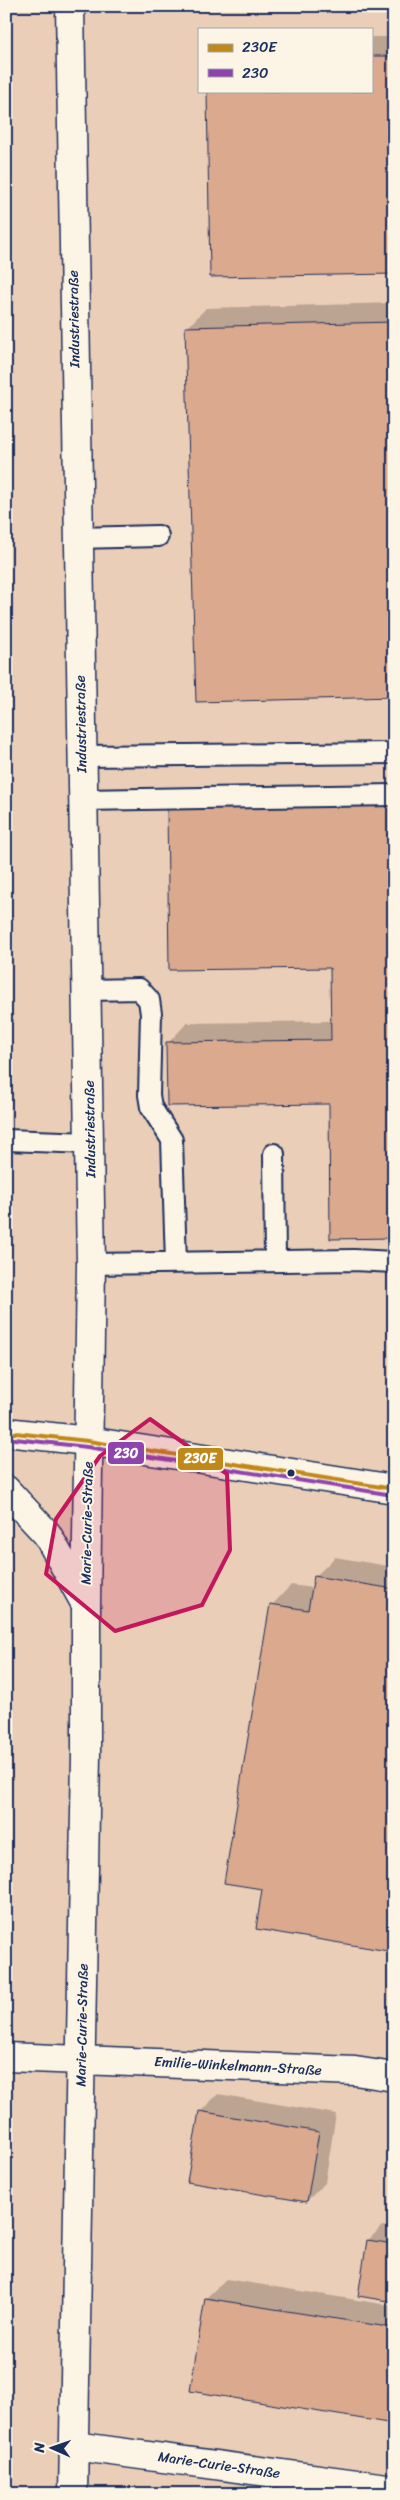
<svg xmlns="http://www.w3.org/2000/svg" width="400" height="2500" font-family="Sriracha,sans-serif">
	<rect width="100%" height="100%" fill="#f2decb"/>
	<filter id="ink" filterUnits="userSpaceOnUse"><feTurbulence type="fractalNoise" baseFrequency=".02" numOctaves="2"/><feDisplacementMap in="SourceGraphic" scale="10" xChannelSelector="R" yChannelSelector="G"/><feConvolveMatrix kernelMatrix="1 2 1 2 8 2 1 2 1" color-interpolation-filters="sRGB"/></filter>
	<g filter="url(#ink)">
		<path fill="#ebceb8" fill-rule="evenodd" d="M6 6H394V2494H6ZM199 29H371V91H199Z"/>
		<path fill="#0003" d="M371 37H394V273L371 91Z
			M394 303V695L187 328 206 308Z
			M394 785 330 1102 168 1043 187 1023 332 1021 331 966 169 808 188 788Z
			M335 1557 394 1567V1951L264 1888 272 1605 291 1585 313 1588 315 1577Z
			M218 2094 336 2114 325 2183 307 2201 200 2112Z
			M383 2226 394 2228V2301L368 2240Z
			M226 2279 394 2306V2422L206 2298Z"/>
		<path fill="#dba98d" stroke="#1b2f5e" d="M371 56H394V274L210 277 207 91H371Z
			M394 322V697L196 702 185 327Z
			M394 804V1238L330 1239 329 1104 167 1106 166 1042 331 1040 330 968 169 970 167 807Z
			M314 1576 394 1589V1952L256 1929 262 1889 224 1883 270 1604 308 1610Z
			M199 2111 319 2132 307 2202 187 2182Z
			M367 2240 394 2244V2302L358 2296Z
			M205 2298 394 2328V2424L190 2391Z"/>
		<g fill="none" stroke-linecap="round" stroke-linejoin="round">
			<defs>
				<path id="lane" d="M77 538 158 536
					M82 756 394 753
					M83 800 394 795
					M88 990 139 989 149 1000 151 1014 149 1095 151 1107 172 1140 176 1262
					M6 1140 90 1143
					M274 1154 275 1261
					M91 1264 354 1260 394 1262"/>
				<path id="street" d="M70 6 91 1264 86 1604V1755L73 2494
					M6 1490 47 1534 85 1603
					M6 2057 355 2071 394 2077
					M74 2446 394 2489"/>
				<path id="secondary" d="M6 1432 88 1441 394 1489"/>
			</defs>
			<use href="#lane" stroke="#1b2f5e" stroke-width="24"/>
			<use href="#street" stroke="#1b2f5e" stroke-width="31"/>
			<use href="#secondary" stroke="#1b2f5e" stroke-width="31"/>
			<use href="#lane" stroke="#fcf5e5" stroke-width="20"/>
			<use href="#street" stroke="#fcf5e5" stroke-width="28"/>
			<use href="#secondary" stroke="#fcf5e5" stroke-width="28"/>
			<defs>
				<path id="bus-1" d="M6 1432 88 1441 394 1489"/>
				<path id="bus-2" d="M6 1438 87 1447 393 1495"/>
			</defs>
			<use href="#bus-1" stroke="#fcf5e5" stroke-width="8"/>
			<use href="#bus-2" stroke="#fcf5e5" stroke-width="8"/>
			<use href="#bus-1" stroke="#c08818" stroke-width="4"/>
			<use href="#bus-2" stroke="#8e44ad" stroke-width="4"/>
		</g>
	</g>
	<path fill="#c2185b" fill-opacity="0.2" stroke="#c2185b" stroke-width="4" stroke-linejoin="round" d="M150 1419 227 1474 230 1550 202 1605 115 1631 46 1574 56 1519 100 1456Z"/>
	<circle fill="#1b2f5e" stroke="#fcf5e5" stroke-width="2" cx="291" cy="1473" r="4.5"/>
	<g text-anchor="middle" dominant-baseline="central" stroke-width="4" stroke-linejoin="round" paint-order="stroke">
		<g font-size="14" fill="#1b2f5e" stroke="#fcf5e5">
			<text transform="translate(74 319) rotate(-91)">Industriestraße</text>
			<text transform="translate(81 724) rotate(-91)">Industriestraße</text>
			<text transform="translate(90 1129) rotate(-91)">Industriestraße</text>
			<text transform="translate(87 1523) rotate(-89)">Marie-Curie-Straße</text>
			<text transform="translate(82 2025) rotate(-89)">Marie-Curie-Straße</text>
			<text transform="translate(238 2066) rotate(3)">Emilie-Winkelmann-Straße</text>
			<text transform="translate(219 2465) rotate(8)">Marie-Curie-Straße</text>
		</g>
	</g>
	<g stroke="#fcf5e5" stroke-width="2">
		<rect x="107" y="1441" width="38" height="24" rx="5" fill="#8e44ad"/>
		<rect x="177" y="1447" width="47" height="24" rx="5" fill="#c08818"/>
	</g>
	<g font-size="14" text-anchor="middle" font-weight="bold" fill="#fff">
		<text x="126" y="1458">230</text>
		<text x="200" y="1463">230E</text>
	</g>
	<rect width="400" height="2500" fill="none" stroke="#fcf5e5" stroke-width="25"/>
	<rect x="12" y="12" width="375" height="2475" fill="none" stroke="#1b2f5e" stroke-width="2" filter="url(#ink)"/>
	<rect x="198" y="28" width="175" height="65" fill="#fcf5e5" stroke="#a2a6af"/>
	<rect x="208" y="44" width="25" height="8" fill="#c08818" stroke="#a2a6af"/>
	<text x="242" y="52" font-size="15" fill="#1b2f5e">230E</text>
	<rect x="208" y="69" width="25" height="8" fill="#8e44ad" stroke="#a2a6af"/>
	<text x="242" y="78" font-size="15" fill="#1b2f5e">230</text>
	<g transform="translate(52 2448) rotate(272)" stroke="#fcf5e5" stroke-width="4" paint-order="stroke">
	<path d="M0-4L9 19L0 12L-9 19Z" fill="#1b2f5e"/>
	<text y="-8" font-size="14" font-weight="bold" text-anchor="middle" fill="#1b2f5e">N</text>
	</g>
</svg>
